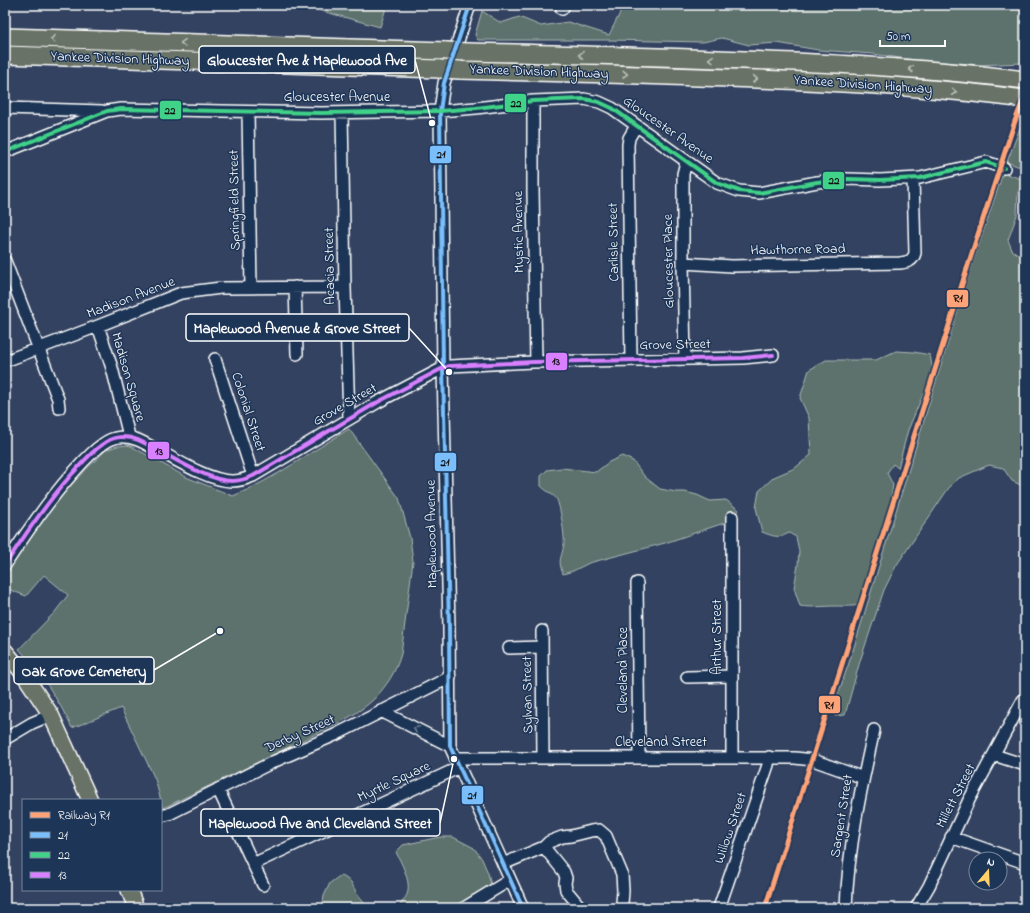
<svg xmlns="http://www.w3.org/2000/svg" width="1030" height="913" font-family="'Indie Flower',sans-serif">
	<rect width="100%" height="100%" fill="#334260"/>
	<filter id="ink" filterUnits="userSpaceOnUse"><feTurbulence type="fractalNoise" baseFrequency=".025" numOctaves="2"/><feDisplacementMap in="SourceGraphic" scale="8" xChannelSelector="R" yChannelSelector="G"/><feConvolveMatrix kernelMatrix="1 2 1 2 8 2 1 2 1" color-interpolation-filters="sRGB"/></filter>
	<g filter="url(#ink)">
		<path fill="#5d726d" stroke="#aeb8b6" d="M300 5H387L380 27Z
			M617 5H1025V59L1023 63 978 65 914 60 873 54 818 50 777 43 749 45 722 38 703 42 609 40H478L475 35 482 11 501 23 519 17 541 26 568 22 609 35 620 13Z
			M1025 115V167L1017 166 1007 162Z
			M1003 173 1025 180 1018 192 1017 215 1008 240 1012 250 1025 259V487L1012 481 1003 468 989 465 959 478 948 489 896 566 884 590 860 661 845 715 835 716 834 706 851 657 971 268Z
			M896 351 914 352 930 355 933 371 908 430 898 468 893 464 887 473 893 485 883 546 870 576 864 604C854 607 845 606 835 606 823 606 812 608 800 606L794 588 798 565 799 551 796 537 789 533C778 539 773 536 762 532L756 508 759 491 774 477 795 468 811 455 809 418 800 398 809 370 826 360H876Z
			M349 429 399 498 410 538 413 561 401 654C396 672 386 687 373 700 354 718 323 730 299 742 254 764 209 786 163 808L155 779 121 708 72 728C58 699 41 673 19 649L55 612 68 595 44 575 26 596 5 588V575L45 514 73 482 106 450 117 446 127 445 131 446 186 477 233 496C271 481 312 451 349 429Z
			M622 456 633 461 645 477 660 489 676 492H685L697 495 710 501 726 500 739 510 731 521 718 525 665 543 589 563 573 571 563 574C557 559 562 558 564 544 565 536 560 504 556 498 553 495 545 490 541 486V476L547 470 562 468 596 472 609 462Z
			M440 837H453L474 848 482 859 488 873 491 885 460 908H398C401 903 407 897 408 891 410 878 401 863 396 852L403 845Z
			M341 875 351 882 357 894 368 908H322L324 896 330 883Z"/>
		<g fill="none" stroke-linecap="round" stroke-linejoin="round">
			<defs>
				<path id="minor" d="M470 5 444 83 440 111 443 368 449 627 450 746 523 908
					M562 9 564 5
					M533 101V190L536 362
					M5 108 102 111
					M248 112 251 288
					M342 113 345 287 349 419
					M5 152 107 111 121 109 321 113 440 111 476 108 533 101 584 99 599 102 612 108 717 183 739 191 759 193 817 182 848 179 880 180 920 178 986 162 1004 168
					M5 261 58 399 59 408
					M683 263 732 266 900 263C908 262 913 261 915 253L913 179
					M295 287 297 354
					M98 326 112 368 129 436
					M215 359 253 476
					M685 359 683 263V174L686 162
					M631 360 628 145 629 138 636 126
					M5 361 98 326 181 293 221 288 345 287
					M5 565C26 533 47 502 72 474 82 463 91 452 103 444 113 436 126 435 138 440 163 451 205 481 232 481 240 481 246 479 253 476L378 402 443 368 450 366 533 362 743 358 773 355
					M637 583 639 757
					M542 631 543 758
					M509 648 542 647
					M687 677 732 676
					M381 711 450 746
					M5 739 32 723 51 715
					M994 755 1025 765
					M732 757V517
					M456 758H795L813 760 858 776H864
					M218 789 263 885
					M161 816 169 814 275 761 335 735 450 677
					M951 837 1025 863
					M544 847 564 872 566 878 565 883 566 890 581 908
					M253 864 460 767
					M503 864 544 847 549 842 562 837 571 836 591 831 599 830 606 836 622 874 623 891 622 903 623 908
					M464 908 510 880
					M719 908 768 765 769 757
					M846 908C848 848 861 788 874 730
					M916 908 929 886 969 800 1023 700 1025 699"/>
				<path id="major" d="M5 651 23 673 51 715 90 800
					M129 890 136 908"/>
				<path id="highway" d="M5 37 446 51
					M467 52C541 53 616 56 690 58 802 62 914 66 1025 80
					M5 55 440 69
					M460 70C550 72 639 75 729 78 828 81 927 86 1025 99"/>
			</defs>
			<use href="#minor" stroke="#fff" stroke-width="14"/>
			<use href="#major" stroke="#fff" stroke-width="18"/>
			<use href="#highway" stroke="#fff" stroke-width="20"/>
			<use href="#minor" stroke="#1d3557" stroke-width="11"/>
			<use href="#major" stroke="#697266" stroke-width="15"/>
			<use href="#highway" stroke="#697266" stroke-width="17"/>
			<defs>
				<path id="highway-bridge" d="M446 51 467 52
					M440 69 460 70"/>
			</defs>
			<use href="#highway-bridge" stroke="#fff" stroke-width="20" stroke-linecap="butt"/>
			<use href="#highway-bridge" stroke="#697266" stroke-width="17"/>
			<defs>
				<path id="bus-1" d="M470 5 444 83 440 111 443 368 449 627 450 746 523 908"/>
				<path id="bus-2" d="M5 152 107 111 121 109 321 113 440 111 476 108 533 101 584 99 599 102 612 108 717 183 739 191 759 193 817 182 848 179 880 180 920 178 986 162 1004 168"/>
				<path id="bus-3" d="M5 565C26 533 47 502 72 474 82 463 91 452 103 444 113 436 126 435 138 440 163 451 205 481 232 481 240 481 246 479 253 476L378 402 443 368 450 366 533 362 743 358 773 355"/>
			</defs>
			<use href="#bus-1" stroke="#1d3557" stroke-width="7"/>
			<use href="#bus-2" stroke="#1d3557" stroke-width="7"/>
			<use href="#bus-3" stroke="#1d3557" stroke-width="7"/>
			<use href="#bus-1" stroke="#7abffc" stroke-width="4"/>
			<use href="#bus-2" stroke="#40d288" stroke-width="4"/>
			<use href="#bus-3" stroke="#d880ff" stroke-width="4"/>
			<defs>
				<path id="rail-1" d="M765 908 969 262 1015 121 1025 96"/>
			</defs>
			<use href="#rail-1" stroke="#1d3557" stroke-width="8"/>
			<use href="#rail-1" stroke="#fea277" stroke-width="5"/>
		</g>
		<defs><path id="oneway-chevron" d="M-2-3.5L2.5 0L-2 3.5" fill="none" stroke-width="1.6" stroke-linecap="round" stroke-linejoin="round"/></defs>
		<g stroke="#bcc0ba">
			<use href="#oneway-chevron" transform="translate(53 39) rotate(-178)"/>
			<use href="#oneway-chevron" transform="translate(183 43) rotate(-178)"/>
			<use href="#oneway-chevron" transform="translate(581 55) rotate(-178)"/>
			<use href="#oneway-chevron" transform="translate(711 59) rotate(-178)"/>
			<use href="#oneway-chevron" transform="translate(911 69) rotate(-175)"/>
			<use href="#oneway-chevron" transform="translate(625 74) rotate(2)"/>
			<use href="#oneway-chevron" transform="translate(755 79) rotate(2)"/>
			<use href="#oneway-chevron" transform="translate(954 92) rotate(6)"/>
		</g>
		<use stroke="#6c7c92" href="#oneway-chevron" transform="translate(416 729) rotate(-153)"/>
	</g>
	<g text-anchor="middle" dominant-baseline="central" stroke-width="3" stroke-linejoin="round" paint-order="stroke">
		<g font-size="14" fill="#fff" stroke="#1d3557">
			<text transform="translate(120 59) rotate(2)">Yankee Division Highway</text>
			<text transform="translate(539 72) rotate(2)">Yankee Division Highway</text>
			<text transform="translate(863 85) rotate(4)">Yankee Division Highway</text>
			<text x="337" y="97">Gloucester Avenue</text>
			<text transform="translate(668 130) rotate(35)">Gloucester Avenue</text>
			<text transform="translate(235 200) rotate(-91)">Springfield Street</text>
			<text transform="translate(519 232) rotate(-91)">Mystic Avenue</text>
			<text transform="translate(614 242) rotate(-91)">Carlisle Street</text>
			<text transform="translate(798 250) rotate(-1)">Hawthorne Road</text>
			<text transform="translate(669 261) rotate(-91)">Gloucester Place</text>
			<text transform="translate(330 266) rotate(-91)">Acacia Street</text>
			<text transform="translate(131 298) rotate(-21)">Madison Avenue</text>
			<text transform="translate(675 345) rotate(-1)">Grove Street</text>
			<text transform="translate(128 377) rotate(74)">Madison Square</text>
			<text transform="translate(345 405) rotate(-30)">Grove Street</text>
			<text transform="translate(248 412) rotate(72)">Colonial Street</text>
			<text transform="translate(432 534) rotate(-91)">Maplewood Avenue</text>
			<text transform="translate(717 637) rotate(-90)">Arthur Street</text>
			<text transform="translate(623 670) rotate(-90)">Cleveland Place</text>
			<text transform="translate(528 695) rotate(-91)">Sylvan Street</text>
			<text transform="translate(300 734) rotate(-24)">Derby Street</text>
			<text x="661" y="742">Cleveland Street</text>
			<text transform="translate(394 782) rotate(-25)">Myrtle Square</text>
			<text transform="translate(956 796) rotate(-63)">Millett Street</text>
			<text transform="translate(842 816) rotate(-81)">Sargent Street</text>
			<text transform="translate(731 828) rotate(-71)">Willow Street</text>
		</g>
	</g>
	<path fill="none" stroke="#fff" stroke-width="1.5" d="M432 123L415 60M449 372L409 328M220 631L154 670M454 759L440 823"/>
	<g fill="#fff" stroke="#1d3557" stroke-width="1.5">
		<circle cx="432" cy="123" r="4"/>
		<circle cx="449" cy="372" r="4"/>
		<circle cx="220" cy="631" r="4"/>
		<circle cx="454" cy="759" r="4"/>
	</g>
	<g fill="#1d3557" stroke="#fff" stroke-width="1.5">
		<rect x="199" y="46" width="216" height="27" rx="4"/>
		<rect x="186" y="314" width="223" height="27" rx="4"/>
		<rect x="14" y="657" width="140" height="27" rx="4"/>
		<rect x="201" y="809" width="239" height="27" rx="4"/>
	</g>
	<g font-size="15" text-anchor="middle" font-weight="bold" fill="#fff">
		<text x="307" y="65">Gloucester Ave &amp; Maplewood Ave</text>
		<text x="297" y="333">Maplewood Avenue &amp; Grove Street</text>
		<text x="84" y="676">Oak Grove Cemetery</text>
		<text x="320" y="828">Maplewood Ave and Cleveland Street</text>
	</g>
	<g stroke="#1d3557" stroke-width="1.5">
		<rect x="504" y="93" width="23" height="20" rx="4" fill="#40d288"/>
		<rect x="159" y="100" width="23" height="20" rx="4" fill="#40d288"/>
		<rect x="429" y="145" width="23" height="19" rx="4" fill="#7abffc"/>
		<rect x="822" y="171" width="23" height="19" rx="4" fill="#40d288"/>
		<rect x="946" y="289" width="23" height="19" rx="4" fill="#fea277"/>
		<rect x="545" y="352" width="23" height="19" rx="4" fill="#d880ff"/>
		<rect x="147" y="441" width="23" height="19" rx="4" fill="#d880ff"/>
		<rect x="434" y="452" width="23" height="20" rx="4" fill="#7abffc"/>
		<rect x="818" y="695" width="23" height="19" rx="4" fill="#fea277"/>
		<rect x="461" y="785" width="23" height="20" rx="4" fill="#7abffc"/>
	</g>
	<g font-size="11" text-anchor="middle" font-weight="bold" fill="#111">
		<text x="516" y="107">22</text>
		<text x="170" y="114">22</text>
		<text x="441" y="158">21</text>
		<text x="834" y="184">22</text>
		<text x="958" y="302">R1</text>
		<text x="556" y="365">13</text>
		<text x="159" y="455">13</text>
		<text x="445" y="466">21</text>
		<text x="829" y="709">R1</text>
		<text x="472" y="799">21</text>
	</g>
	<rect width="1030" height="913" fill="none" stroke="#1d3557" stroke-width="20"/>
	<rect x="10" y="10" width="1010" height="893" fill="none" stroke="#fff" stroke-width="1.5" filter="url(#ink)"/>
	<rect x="22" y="799" width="140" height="92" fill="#1d3557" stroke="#77869a"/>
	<rect x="30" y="812" width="20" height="6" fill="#fea277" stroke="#77869a"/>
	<text x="58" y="819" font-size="12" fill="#ffffff">Railway R1</text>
	<rect x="30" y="832" width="20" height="6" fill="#7abffc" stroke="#77869a"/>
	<text x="58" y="839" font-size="12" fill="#ffffff">21</text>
	<rect x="30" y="852" width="20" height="6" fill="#40d288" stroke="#77869a"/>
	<text x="58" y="859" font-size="12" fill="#ffffff">22</text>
	<rect x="30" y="872" width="20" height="6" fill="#d880ff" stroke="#77869a"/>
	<text x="58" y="879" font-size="12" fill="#ffffff">13</text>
	<g transform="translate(988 871) rotate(19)"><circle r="19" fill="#1d3557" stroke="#77869a"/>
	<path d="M0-3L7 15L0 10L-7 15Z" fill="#ffd166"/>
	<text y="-6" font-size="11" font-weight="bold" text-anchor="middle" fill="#ffffff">N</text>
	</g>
	<path d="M880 40v6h65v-6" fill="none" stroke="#ffffff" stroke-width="2"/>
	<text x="886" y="40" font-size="12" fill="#ffffff" stroke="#1d3557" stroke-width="3" paint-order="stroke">50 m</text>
</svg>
